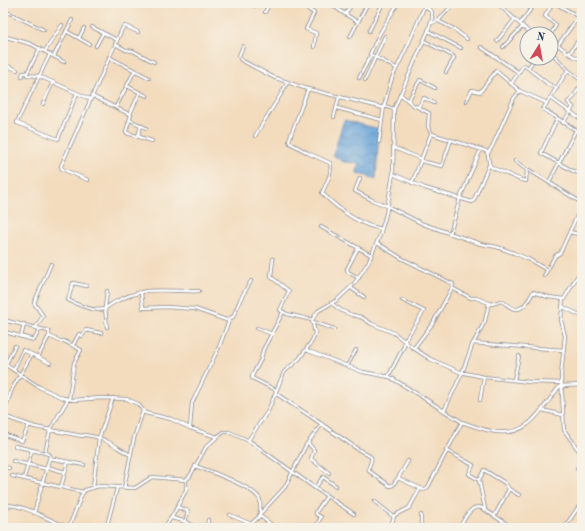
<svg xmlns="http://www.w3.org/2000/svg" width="585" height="531" font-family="'Old Standard TT',serif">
	<defs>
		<pattern id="water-waves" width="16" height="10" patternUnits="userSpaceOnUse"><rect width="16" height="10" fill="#67a3d8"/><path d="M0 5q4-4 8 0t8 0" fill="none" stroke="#5485b2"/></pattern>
	</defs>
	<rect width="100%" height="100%" fill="#f7f3e8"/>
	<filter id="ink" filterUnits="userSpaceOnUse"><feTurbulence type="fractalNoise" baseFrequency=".025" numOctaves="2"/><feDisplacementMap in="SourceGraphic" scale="8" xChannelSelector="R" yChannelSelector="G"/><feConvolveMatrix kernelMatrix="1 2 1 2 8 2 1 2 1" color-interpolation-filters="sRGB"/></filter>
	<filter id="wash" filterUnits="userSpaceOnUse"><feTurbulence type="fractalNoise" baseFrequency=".012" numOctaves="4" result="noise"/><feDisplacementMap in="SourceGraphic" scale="16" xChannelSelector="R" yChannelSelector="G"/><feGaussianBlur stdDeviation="0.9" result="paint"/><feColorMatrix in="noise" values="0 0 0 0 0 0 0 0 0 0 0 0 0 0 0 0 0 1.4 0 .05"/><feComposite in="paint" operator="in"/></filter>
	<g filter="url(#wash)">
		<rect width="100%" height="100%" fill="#f3dcbe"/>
		<path fill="url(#water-waves)" stroke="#41699b" d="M344 120 379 129 376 179 357 173 359 163 344 162 333 155Z"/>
	</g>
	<g filter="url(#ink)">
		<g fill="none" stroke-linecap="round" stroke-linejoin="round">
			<defs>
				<path id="street" d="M304 3 303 6 314 13 306 29 316 33 314 47
					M329 3 345 14 353 3
					M497 3 531 34
					M555 3 579 17
					M255 6 257 3
					M3 10 44 30
					M265 12 270 3
					M345 14 358 22
					M438 21 454 29 467 39
					M432 23 439 20 454 3
					M520 24 535 3
					M92 27 117 40
					M66 31 89 44
					M369 31 383 3
					M428 31 461 48
					M551 34 556 25 545 16 553 3
					M3 36 31 44 64 62
					M350 37 368 3
					M79 38 84 28
					M424 41 453 56 454 58 446 72
					M497 41 515 19
					M115 44 126 50 133 51 154 62
					M558 45 571 55 582 60
					M96 46 103 33
					M243 46 239 56 241 60 273 77 307 89
					M481 47 518 72
					M503 47 523 26
					M45 51 62 25
					M551 52 568 70 582 81
					M552 53 582 12
					M569 54 582 35
					M54 56 72 20
					M109 57 149 78
					M3 64 17 70
					M396 68 370 54 380 33 398 3
					M528 68 535 58
					M568 70 543 109 582 134
					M27 75 39 76 90 99
					M22 76 23 73H27L40 48
					M359 78 371 55
					M365 80 385 36
					M511 84 523 66 524 65 548 84 557 88
					M127 86 147 96
					M400 94 413 105 429 113 428 127 432 134 486 151C490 155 487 162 491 167L521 180 526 181 527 170H529L582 203
					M92 96 131 115 126 131 127 133 152 141
					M551 98 570 112
					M408 101 420 80 435 88
					M466 101 472 90 480 92 496 71 520 91 547 103
					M43 104 53 82
					M384 106 394 109
					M116 107 135 70
					M418 107 424 98 434 103
					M337 108 382 120
					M571 112 582 120
					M130 114 140 92
					M334 117 339 97
					M557 119 541 153 573 171 582 174
					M130 120 146 128
					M17 122 50 54
					M17 123 58 139 77 93
					M563 123 573 107 568 102 573 98 582 83
					M138 136 141 126
					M255 136 281 94 287 83
					M379 142 384 106 392 78 408 45 425 5
					M394 148 422 159
					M488 153 492 147 514 98 520 91
					M421 161 442 166 451 140
					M515 161 527 170
					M393 174 425 188 472 202 474 200 489 165
					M360 178 355 191 372 200 387 206 423 224 481 244 497 247 514 253 528 259 547 270
					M88 180 62 169 61 166 123 27 125 26 138 32
					M549 182 576 130
					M412 183 431 134
					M460 198 481 149
					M321 227 371 255
					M382 229C359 225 339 210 322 193 326 184 333 172 330 163L308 153 290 143 289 140 308 89 384 108
					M570 232 582 235
					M450 234 460 198
					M377 243 401 258 453 284 452 288 433 323 414 348
					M358 248 347 269 348 272 359 278
					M273 259 271 277 289 291 280 310 287 314 312 320
					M544 276 555 256 560 253 582 205
					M87 286 73 283 68 300C78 305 93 312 104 309 108 307 112 303 117 301 126 296 137 293 146 291 163 289 181 292 199 291
					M351 288 364 297
					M452 288 471 298H476L492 304 501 301C506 303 510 308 515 309 524 310 530 298 533 292L548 297 564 299 582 268
					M107 291 105 308 107 327
					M3 293 5 295V320
					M141 293 143 308 166 307 195 309 229 321
					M563 299 561 320 565 336 561 375 564 430 582 455
					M331 303 342 311 352 315 361 317 372 324 394 333 412 347 430 359 460 372 484 377 529 382 562 383
					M563 307 582 316
					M3 320 49 331V336L60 341H64L81 350 74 363 69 399
					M313 322 334 329
					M36 327 43 316 34 303 51 264
					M257 328 272 334
					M3 333 5 332 34 340 40 329
					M21 337 24 324
					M474 342 485 321 489 303
					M73 345 79 334 82 336 86 330 101 333
					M306 350 363 372 390 377 462 422
					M38 357 49 336
					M3 363 39 387 63 398 73 400 102 398 127 399 138 404 145 413 171 419 190 428 217 437
					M6 364 15 346
					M347 366 356 350
					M14 369 23 350 50 363
					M388 377 404 346 405 340 424 311 402 300
					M514 380 519 356
					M276 390 252 378V376L261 359 263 350 283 312
					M275 393 310 416 356 448 371 457C373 462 367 466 369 471L390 486 393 485 398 478 424 490 428 487 462 422C471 425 481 429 491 431 529 439 540 410 560 386L582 385
					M480 400 484 377
					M542 410 563 415
					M444 411 462 373 473 343 563 350
					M3 414 12 389 32 354
					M3 416 35 427 82 436 85 435C92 436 100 437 106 441 115 445 122 451 131 455
					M190 428 192 403 219 347 230 318 233 317 241 298 251 281
					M3 434 22 441 29 425
					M248 440 315 488 354 514
					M308 443 314 450 311 459 329 473
					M15 446 49 454 50 456 34 513
					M446 450 473 465 469 474 479 480 485 509
					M45 453 50 430 68 399
					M582 457 577 469 582 475
					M49 458 84 465
					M13 461 47 469
					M195 466C210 471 251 486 259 498 262 502 259 511 260 516L276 528
					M3 467 9 468
					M47 467 65 472
					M12 476 83 492
					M24 478 32 450
					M398 478 408 461
					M479 480 484 470 505 483 509 489 519 495
					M61 487 68 462
					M93 487 99 438 113 398
					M124 488 134 438 143 411
					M315 488 323 477 336 486
					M374 501 394 517 390 528
					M3 505C27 504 47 521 69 527L82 494 85 490 99 486 135 488 152 477 186 480 190 476 206 447 217 437 224 432H229L247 440 249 439 268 411 284 372 299 359 312 341 315 333 312 320 318 311 337 300 354 284 368 263 380 235 386 214 393 174 394 109 428 31 432 19V12L422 3
					M177 507 188 511 185 522
					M230 515 251 524 260 516
					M259 515 285 487 306 445 322 424
					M421 515V528
					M495 515 509 489
					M393 516 409 508 420 489
					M172 518 187 522 196 528
					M3 519 8 505
					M317 525 321 517 316 514V512L327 496
					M103 528 107 525 117 488
					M164 528 173 515 186 490V480
					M207 528 208 520
					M459 528C465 519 470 504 482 508L513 528
					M564 528 582 502"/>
			</defs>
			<use href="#street" stroke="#87868e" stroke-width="4"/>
			<use href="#street" stroke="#fff" stroke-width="2.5"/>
		</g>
	</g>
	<rect width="585" height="531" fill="none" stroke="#f7f3e8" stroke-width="16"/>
	<g transform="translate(539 46) rotate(11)"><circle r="19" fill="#f7f3e8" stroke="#9fa5b1"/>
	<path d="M0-3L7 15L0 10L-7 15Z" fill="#d1495b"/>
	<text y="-6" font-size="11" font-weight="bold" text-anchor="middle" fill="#1b2f5e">N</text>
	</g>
</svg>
